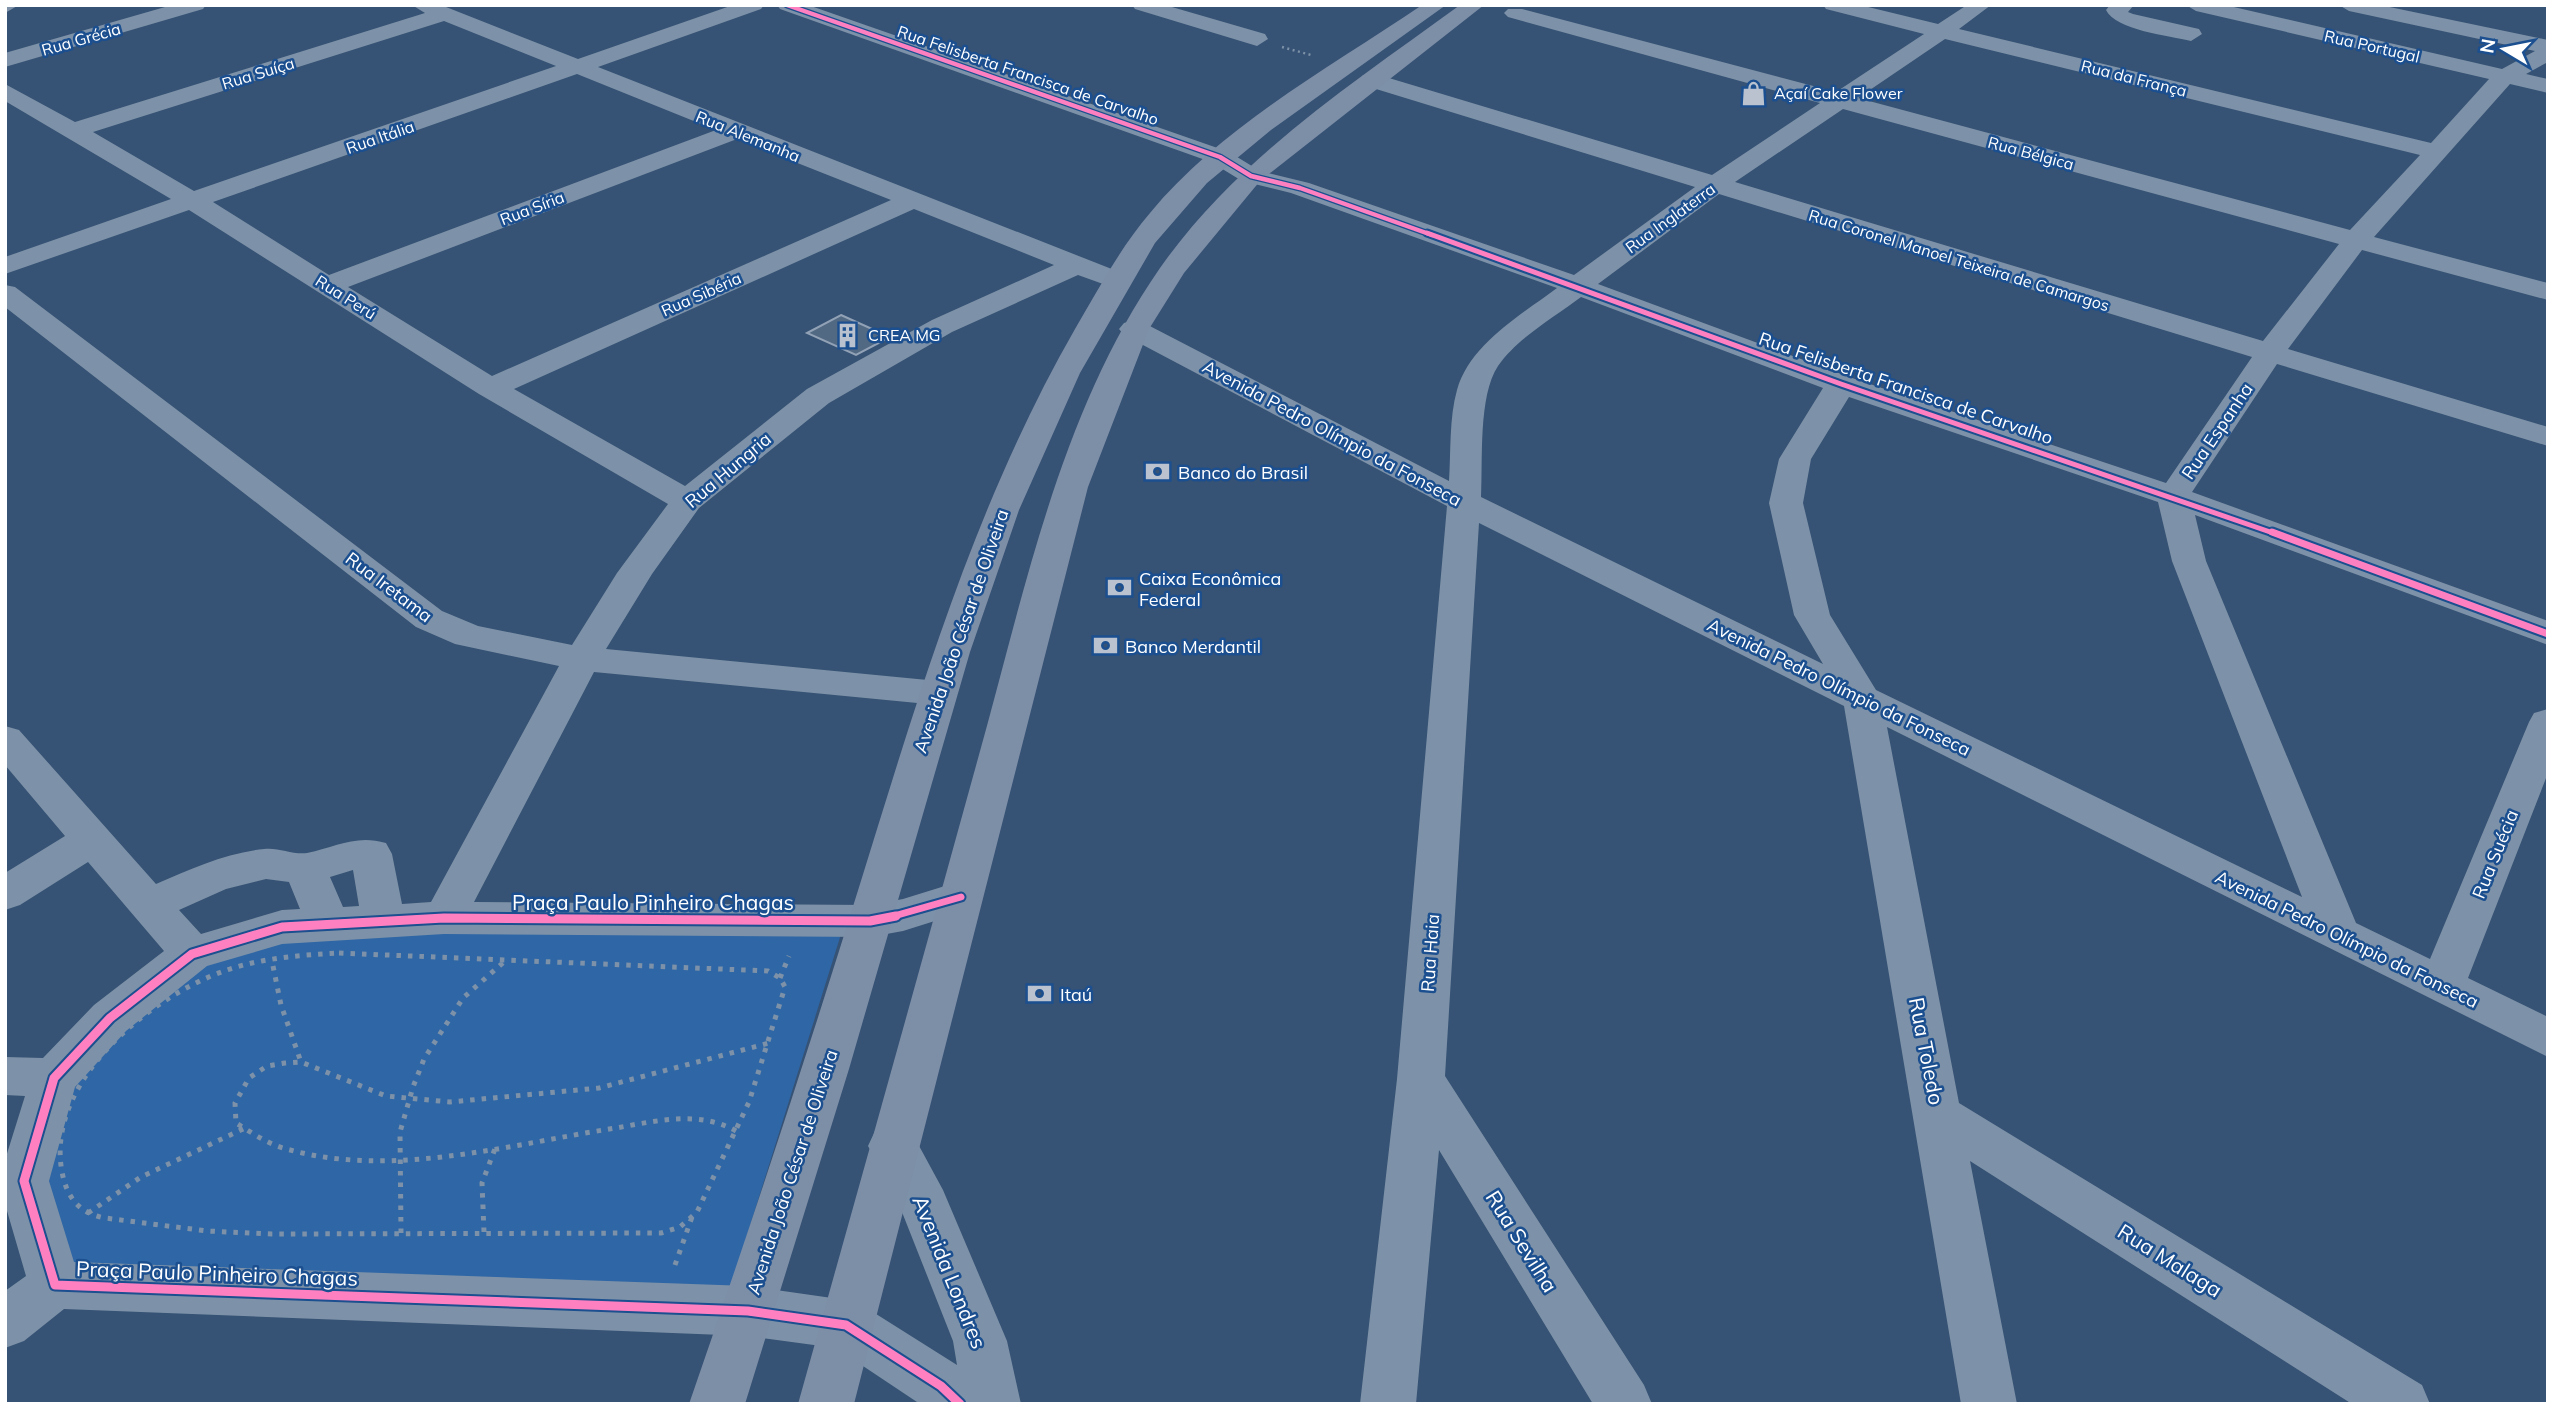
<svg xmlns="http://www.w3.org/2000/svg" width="2553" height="1409" font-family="Mulish,sans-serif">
	<rect width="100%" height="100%" fill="#365274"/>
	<path fill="#2f66a5" d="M842 931 730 1290 69 1276 34 1178 63 1086 153 991 225 949 326 932Z"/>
	<path fill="#526984" stroke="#92a2b6" stroke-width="2" d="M841 315 890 337 856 355 807 333Z"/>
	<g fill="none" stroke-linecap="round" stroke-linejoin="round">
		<path stroke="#7d92a8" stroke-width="2.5" stroke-dasharray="2 3.5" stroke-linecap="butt" d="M1282 47 1311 55"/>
		<path stroke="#7d92a8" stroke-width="5" stroke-dasharray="4.5 7" stroke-linecap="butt" d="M339 953 768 971 780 978 785 987 749 1102 697 1212 680 1227 661 1233 272 1234 207 1231 105 1218C79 1213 67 1198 62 1172 45 1082 148 998 224 971 261 958 300 955 339 953Z
			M273 966 281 1005 301 1062
			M780 978 789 956
			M736 1131C699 1110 656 1121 616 1128 510 1144 390 1180 283 1148 266 1143 251 1132 236 1123L235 1103 249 1078 267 1066 285 1063 301 1062 386 1096 450 1102 599 1088 769 1043
			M88 1213 141 1177 245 1128
			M484 1232 482 1183 496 1146
			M401 1233 400 1132 413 1087 424 1059 463 998 506 960
			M675 1265 692 1217"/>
		<path fill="#7d92a8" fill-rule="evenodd" d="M5 5H19L5 13Z
			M172 5H206L203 9 5 67V53Z
			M412 5H441L578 59 733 5H764L761 9 598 67 1127 275 1131 281 1127 287 1117 289 1078 275 952 332 829 403 699 508 652 574 606 649 938 681 952 684 957 693 952 702 938 705 594 672 474 902 870 905 903 899 961 881 976 886 983 897 976 908 903 931 870 937 444 934 282 944 207 966 126 1031 75 1087 49 1181 74 1262 748 1286 846 1300 865 1307 957 1365 953 1341 896 1197 868 1146 875 1131 893 1125 911 1131 943 1190 1007 1341 1021 1404H920L836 1348 748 1336 64 1309 24 1341 5 1348V1291L26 1276 5 1204V1160L25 1096 5 1095V1057L43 1058 94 1005 164 951 88 862 20 905 5 910V873L65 836 5 765V726L19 730 156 884C191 869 226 853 264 849 278 847 293 855 307 853 336 847 356 834 386 843L392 854 402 904 431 902 559 666 455 644 416 627 5 307V285L15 287 442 611 478 626 572 645 617 573 668 504 479 394 189 210 5 274V257L171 199 5 101V84L75 122 425 13ZM444 21 556 66 194 191 93 132ZM577 74 716 130 329 275 213 202ZM737 139 891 200 492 376 348 287ZM914 209 1054 265 932 320 807 389 685 486 514 389ZM353 870 359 906 343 907 330 877ZM266 879 289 882 300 909 282 910 201 934 179 910 226 889Z
			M777 5H808L1229 152 1260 171 1309 183 1574 275 1695 187 1363 85 1360 80 1363 75H1379L1712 175 1820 103 1508 17 1504 13 1508 9H1522L1836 92 1924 34 1826 9 1823 5H1860L1938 24 1967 5H1991L1959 29 2431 143 2489 79 2196 11 2186 5H2225L2502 69 2535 51 2349 11 2339 5H2380L2548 40V62L2526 74 2548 79V93L2510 84 2374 237 2548 283V300L2362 250 2288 349 2548 427V446L2277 364 2192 492 2548 621V645L2195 515 2206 561 2356 923 2430 959 2529 722 2534 713 2548 709V773L2468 978 2548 1017V1057L1887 727 1959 1103 2422 1385 2430 1404H2352L1970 1161 2017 1404H1961L1844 706 1479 523 1445 1076 1644 1385 1652 1404H1593L1439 1150 1416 1404H1360L1397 1079 1447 506 1124 335 1119 329 1124 323 1134 320 1144 323 1449 481C1451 452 1449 418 1457 390 1470 344 1521 315 1557 288L1291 193 1242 181 1211 162 780 9ZM1945 39 2420 155 2350 230 1858 98ZM1843 109 2339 244 2263 341 1735 182ZM1719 194 2252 357 2166 483 1852 378 1598 284ZM1581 297 1823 388 1779 459 1769 503 1794 615 1823 664 1481 497C1483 461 1478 396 1498 366 1517 338 1555 317 1581 297ZM1849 397 2158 502 2172 561 2302 897 1876 690 1830 615 1803 503 1811 459Z
			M1132 5H1165L1265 34 1268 39 1257 46 1135 9Z
			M2110 5H2134L2128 12 2133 14 2199 29 2202 34 2191 41C2170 36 2115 30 2106 10Z"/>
		<path fill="#7d8ea7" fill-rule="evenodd" d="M1422 5H1446L1271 130 1207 183 1155 243 1080 373 1019 510 970 652 849 1069 745 1404H689C749 1231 806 1058 860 884 919 694 975 503 1075 329 1098 290 1120 248 1150 213 1222 126 1329 68 1422 5Z
			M1460 5H1484L1260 181 1184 273 1149 329 1088 487 854 1404H798C858 1190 918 976 977 762 1024 595 1059 413 1160 268 1237 158 1353 83 1460 5Z"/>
		<defs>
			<path id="cycleway-far3" d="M787 5 1220 157 1251 176 1300 188 1432 235"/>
			<path id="cycleway-far2" d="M1427 233 1841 384 2276 534"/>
			<path id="cycleway-far1" d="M2272 532 2548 634
				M887 918 961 897"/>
			<path id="cycleway" d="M896 916 870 921 444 918 282 927 192 954 110 1018 54 1078 24 1181 55 1285 748 1311 846 1325 941 1386 960 1404"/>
		</defs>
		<use href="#cycleway-far3" stroke="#1b4f8f" stroke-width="7"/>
		<use href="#cycleway-far2" stroke="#1b4f8f" stroke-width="9"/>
		<use href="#cycleway-far1" stroke="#1b4f8f" stroke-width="11"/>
		<use href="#cycleway" stroke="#1b4f8f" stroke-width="13"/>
		<use href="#cycleway-far3" stroke="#ff80c0" stroke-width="4.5"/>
		<use href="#cycleway-far2" stroke="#ff80c0" stroke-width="5"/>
		<use href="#cycleway-far1" stroke="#ff80c0" stroke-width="7"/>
		<use href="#cycleway" stroke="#ff80c0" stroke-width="9"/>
	</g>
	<defs>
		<symbol id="shop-bare" viewBox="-9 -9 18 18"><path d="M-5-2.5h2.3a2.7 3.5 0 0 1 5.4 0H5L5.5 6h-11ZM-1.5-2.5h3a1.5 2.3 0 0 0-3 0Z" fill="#b9c2ce" stroke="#1b4f8f" stroke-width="2.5" paint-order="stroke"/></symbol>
		<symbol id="building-bare" viewBox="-9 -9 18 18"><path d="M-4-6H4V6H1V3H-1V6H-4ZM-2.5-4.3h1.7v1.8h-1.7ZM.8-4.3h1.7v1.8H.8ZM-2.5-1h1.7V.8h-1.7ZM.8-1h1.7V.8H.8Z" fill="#b9c2ce" stroke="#1b4f8f" stroke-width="2.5" paint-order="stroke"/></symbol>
		<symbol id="bank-bare" viewBox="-9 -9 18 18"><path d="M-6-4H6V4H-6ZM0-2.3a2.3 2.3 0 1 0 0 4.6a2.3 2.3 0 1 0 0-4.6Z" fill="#b9c2ce" stroke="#1b4f8f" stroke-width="2.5" paint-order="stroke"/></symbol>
	</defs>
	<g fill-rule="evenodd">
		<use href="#shop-bare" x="1736" y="76" width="35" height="35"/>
		<use href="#building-bare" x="830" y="318" width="35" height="35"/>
		<use href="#bank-bare" x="1140" y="454" width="35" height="35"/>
		<use href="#bank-bare" x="1102" y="570" width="35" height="35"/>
		<use href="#bank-bare" x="1088" y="628" width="35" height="35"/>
		<use href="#bank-bare" x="1022" y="976" width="35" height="35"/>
	</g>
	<g text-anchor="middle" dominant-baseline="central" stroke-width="5" stroke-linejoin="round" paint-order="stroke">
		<g font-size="16" fill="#fff" stroke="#1b4f8f">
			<text transform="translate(81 39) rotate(-16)">Rua Grécia</text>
			<text transform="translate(2372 46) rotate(13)">Rua Portugal</text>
			<text transform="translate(258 73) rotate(-17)">Rua Suíça</text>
			<text transform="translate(1028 75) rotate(19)">Rua Felisberta Francisca de Carvalho</text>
			<text transform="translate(2134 78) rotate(14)">Rua da França</text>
			<text transform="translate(748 136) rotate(22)">Rua Alemanha</text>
			<text transform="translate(380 137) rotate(-19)">Rua Itália</text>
			<text transform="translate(2031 153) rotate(15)">Rua Bélgica</text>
			<text transform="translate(532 208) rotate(-21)">Rua Síria</text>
			<text transform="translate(1670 218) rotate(-36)">Rua Inglaterra</text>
			<text transform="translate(1959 260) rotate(17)">Rua Coronel Manoel Teixeira de Camargos</text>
			<text transform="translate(701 294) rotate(-24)">Rua Sibéria</text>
			<text transform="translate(346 297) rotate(32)">Rua Perú</text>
		</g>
		<g font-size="16" fill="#fff" stroke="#1b4f8f" text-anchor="start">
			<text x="1774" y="93">Açaí Cake Flower</text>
			<text x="868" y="335">CREA MG</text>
		</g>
		<g font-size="18" fill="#fff" stroke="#1b4f8f">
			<text transform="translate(1906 388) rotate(19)">Rua Felisberta Francisca de Carvalho</text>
			<text transform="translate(2217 431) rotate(-56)">Rua Espanha</text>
			<text transform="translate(1332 433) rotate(28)">Avenida Pedro Olímpio da Fonseca</text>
			<text transform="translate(728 470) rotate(-40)">Rua Hungria</text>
			<text transform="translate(389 587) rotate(37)">Rua Iretama</text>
			<text transform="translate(961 631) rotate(-71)">Avenida João César de Oliveira</text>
			<text transform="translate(1839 687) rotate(26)">Avenida Pedro Olímpio da Fonseca</text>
			<text transform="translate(2495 854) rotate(-68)">Rua Suécia</text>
			<text transform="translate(2347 939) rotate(26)">Avenida Pedro Olímpio da Fonseca</text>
			<text transform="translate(1430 953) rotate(-86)">Rua Haia</text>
			<text transform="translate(792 1172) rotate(-72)">Avenida João César de Oliveira</text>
		</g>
		<g font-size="18" fill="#fff" stroke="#1b4f8f" text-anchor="start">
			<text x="1178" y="472">Banco do Brasil</text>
			<text x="1139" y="578">Caixa Econômica<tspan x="1139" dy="21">Federal</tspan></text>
			<text x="1125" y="646">Banco Merdantil</text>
			<text x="1060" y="994">Itaú</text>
		</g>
		<g font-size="21" fill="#fff" stroke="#1b4f8f">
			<text x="653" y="902">Praça Paulo Pinheiro Chagas</text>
			<text transform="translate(1927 1051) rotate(79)">Rua Toledo</text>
			<text transform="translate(1522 1241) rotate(58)">Rua Sevilha</text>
			<text transform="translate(2170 1260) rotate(32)">Rua Malaga</text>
			<text transform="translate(950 1272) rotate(68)">Avenida Londres</text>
			<text transform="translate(217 1273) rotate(2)">Praça Paulo Pinheiro Chagas</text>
		</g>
	</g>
	<rect width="2553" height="1409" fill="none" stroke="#ffffff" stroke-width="14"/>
	<g transform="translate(2504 49) rotate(280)" stroke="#1b4f8f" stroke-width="5" paint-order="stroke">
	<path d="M0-5L12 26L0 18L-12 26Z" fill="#ffffff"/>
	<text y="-10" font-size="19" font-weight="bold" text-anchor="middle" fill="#ffffff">N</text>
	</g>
</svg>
